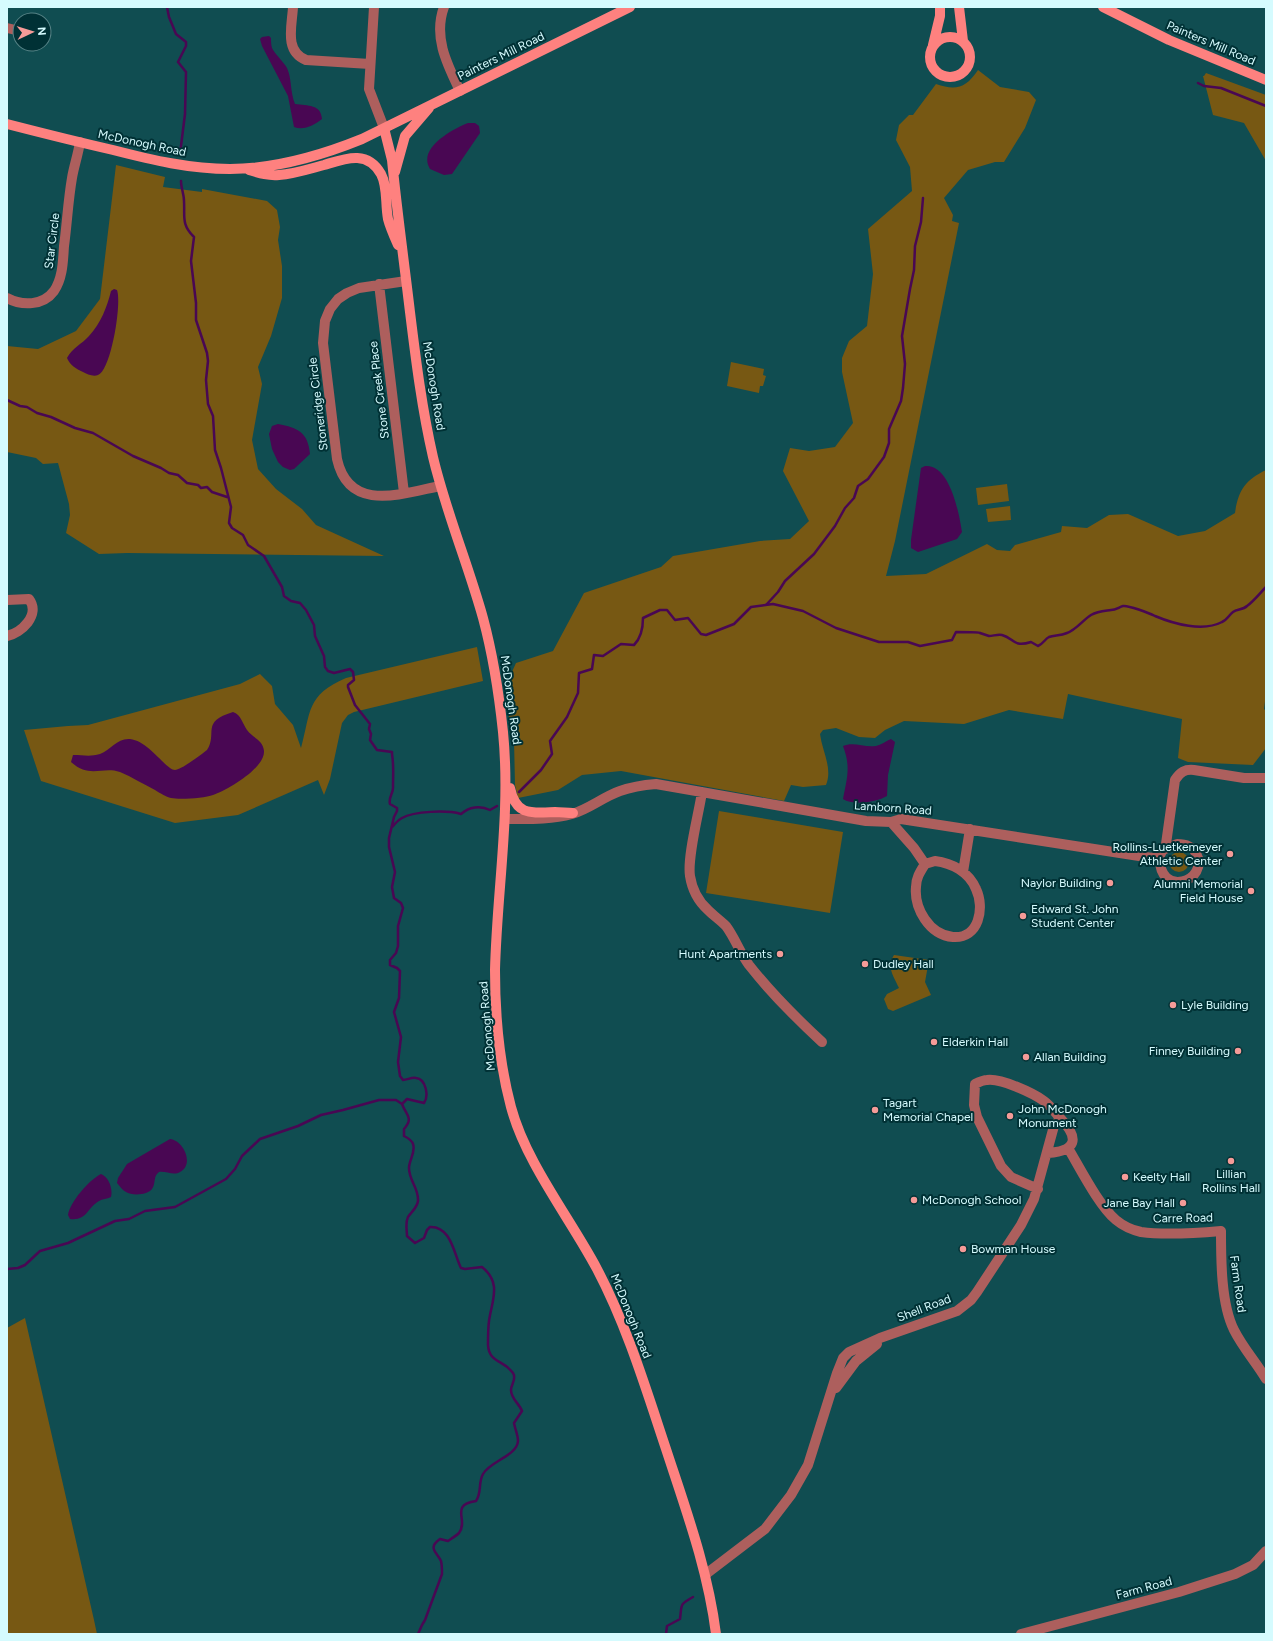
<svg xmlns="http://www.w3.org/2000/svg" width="1273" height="1641" font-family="Figtree,sans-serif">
	<rect width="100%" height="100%" fill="#104d51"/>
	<path fill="#775813" d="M978 70 1000 87 1029 92 1036 100 1025 128 1004 162H995L968 170 944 198 953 215 952 221 959 223 895 541 886 576 926 574 987 544 997 550 1010 551 1015 545 1061 532 1062 526 1087 528 1109 515 1128 514 1178 536 1205 531 1235 513C1238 491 1245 480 1266 470V694L1264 709 1266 711V748L1253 765 1188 762 1178 758 1182 719 1068 694 1063 719 1009 710 964 724 904 721 885 730 875 738 859 737 836 728 823 730 820 734C822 751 833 768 826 785L803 787 791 785 784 801 621 771 582 775 558 790 518 798 515 785 514 740H511L506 685 516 663 553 651 584 593 661 567 673 556 760 541 790 539 809 521 783 471 790 448 809 451 835 447 853 423 842 372V358L849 341 867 326 873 274 868 229 912 191 910 167 896 140 899 125 909 115H913L936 84C956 91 966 88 978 70Z
		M1206 73 1266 95V161L1244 123 1213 115 1203 76H1204Z
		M116 165 165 177 163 187 202 192V189L267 201 277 210 280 227 278 240 282 266V298L271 336 258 367 262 384 252 440 258 469 276 489 302 509 316 525 384 556 127 553 99 554 66 533 70 515 69 504 58 463 43 464 36 458 7 452V346L38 349 76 331 100 299Z
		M731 362 764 369 763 375 766 376 763 386H760L759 393 727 386Z
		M1007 484 1009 501 978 505 976 488Z
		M1010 506 1011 520 988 522 986 509Z
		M477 647 483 681 354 712 348 715 342 723 330 779 324 795 318 780 238 815 175 823 41 781 24 730 68 726 88 725 240 684 260 674 272 686 275 704 293 725 301 748C311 712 306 695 346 678Z
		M719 811 843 832 830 913 706 893Z
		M1169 862a10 10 0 1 1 20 0a10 10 0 1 1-20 0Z
		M894 955 929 960 925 982 931 995 893 1011 888 1009 884 999 887 994 899 988C894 977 886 967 894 955Z
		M25 1318 94 1620 97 1634H7V1328Z"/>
	<path fill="#490753" d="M269 36 271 38C271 41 271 45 272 48 274 53 283 61 287 68 292 79 290 92 295 104 308 106 321 104 322 119 314 125 304 131 294 127L288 96 262 46 260 39 262 37Z
		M468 123H475L479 126 480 133 452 174 444 175 430 169C417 148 453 129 468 123Z
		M114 289 117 290C122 303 111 370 98 375 93 377 87 374 83 372 76 369 70 365 67 358 72 348 82 344 89 336 101 323 107 307 111 291Z
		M278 424C298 428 308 432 310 454L294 469 290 470 283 467 278 462 272 449 269 434 272 426Z
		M925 466C950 464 959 513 962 532L957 539 918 552 911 548V540L921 468Z
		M233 712C241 714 243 725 247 730 253 738 263 740 264 751 265 768 228 790 213 795 205 798 180 800 171 798 166 797 160 793 155 790 143 784 132 777 120 772 102 766 90 779 71 762L73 755C83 755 90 757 100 754 111 750 117 738 130 739 149 741 166 770 175 770 181 770 202 754 207 750 218 733 200 722 233 712Z
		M891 739 895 742 888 775 887 796C877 802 853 806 843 799 847 778 851 767 843 746 854 741 864 748 876 746 881 745 886 741 891 739Z
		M170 1139C183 1140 195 1164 180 1172 174 1176 166 1171 159 1172 153 1176 156 1183 152 1189 148 1195 132 1196 126 1192 122 1190 120 1186 117 1183L118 1178 127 1164Z
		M101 1174C109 1177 113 1189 111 1197 107 1199 102 1199 99 1201 87 1208 87 1221 70 1219L68 1215C70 1202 89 1180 101 1174Z"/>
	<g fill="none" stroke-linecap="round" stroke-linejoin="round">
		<path stroke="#490753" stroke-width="2.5" d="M167 7 169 17 176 34 186 42V46L178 62 186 72 185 114 180 154
			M1198 83 1204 86 1221 88 1266 106
			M181 181C181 188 184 194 184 201 185 217 181 224 194 237L191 261 196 303V320L207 353 208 361 206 380 208 404 213 416 215 450 221 468 231 507 229 523 232 528 243 535 248 545 264 556 282 587 284 596 291 601 300 603 306 610 314 625 315 636 324 656 325 667 328 671 334 673 350 669 353 672 354 680 348 685V687L355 705 370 724 369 729 371 734 370 740 377 750 392 752V754C394 766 393 775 393 786 394 793 388 797 390 804L397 808V811L394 817 389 838V847L395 872 392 887 394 898 401 903 403 908 398 926V946L396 953 390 960V965L397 968 400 971 399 998 394 1012 401 1037 398 1062 400 1076 403 1080C407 1080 412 1077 416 1078 426 1079 429 1096 424 1103L407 1099 402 1104C406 1115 414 1118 404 1129V1136C408 1138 412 1140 413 1144 416 1152 409 1160 409 1168 409 1181 419 1188 418 1201 417 1208 412 1211 408 1217 405 1223 407 1230 407 1236L415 1243 424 1238 427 1230 430 1227C451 1226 454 1254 461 1268L465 1269 482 1267C502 1283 492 1300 489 1321 488 1328 488 1337 488 1345 489 1363 504 1360 513 1373 517 1379 511 1384 511 1390 511 1399 519 1403 522 1411L514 1423C515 1429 518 1435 518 1441 517 1456 490 1461 483 1474 478 1483 482 1492 476 1501 449 1505 469 1520 459 1533 456 1536 451 1539 448 1541L440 1539C427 1548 437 1552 441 1561 442 1565 442 1569 442 1574L425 1620 422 1625 418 1634
			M7 400 20 406 27 407 37 413 51 417 75 428 93 433 133 456 161 468 169 473 178 475 187 483 198 485 201 488 207 487 212 492 227 497
			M766 605 778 592 785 581 814 554 835 526 845 508 854 498 858 486 868 479 884 457 889 443V429L901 401 903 388 905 364 902 336 910 289 914 270 915 246 921 222 923 198
			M519 792 541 770 552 754 550 741 567 717 578 693 579 673 592 669 594 655 603 656 621 644 634 645C641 638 643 628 643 618L660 610H667L675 620 688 618 701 634 706 635 734 624 751 607 773 604 803 611 836 628 879 642H908L920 646 952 640 956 632C959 632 979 632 980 633 983 634 986 635 989 636 993 636 998 634 1002 635 1014 638 1013 648 1031 642L1038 646C1043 644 1045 639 1049 637 1054 635 1060 636 1067 633 1076 630 1083 620 1091 615 1098 611 1104 611 1111 610 1116 610 1119 607 1123 606 1128 605 1149 613 1155 616 1174 624 1203 632 1222 622 1227 620 1229 615 1233 612 1237 609 1243 610 1247 606 1254 601 1260 593 1266 587
			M392 827C395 824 398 820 402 818 414 811 447 810 461 814 469 807 480 805 490 810L497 806
			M7 1269 18 1268 25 1265 40 1251 68 1243 115 1221 129 1219 145 1211 175 1207 226 1179 235 1169 242 1156 260 1139 298 1126 321 1115 343 1110 379 1100H396L402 1104
			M666 1634 667 1626 680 1619C682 1604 679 1605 693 1597"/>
		<path stroke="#ad5f5d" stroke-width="10" d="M293 7C292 26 284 51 306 60L370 64
			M374 7 369 89 384 128
			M444 7C433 37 447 64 460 91
			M7 28 20 31
			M406 281 359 288 347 293 338 299 330 309 325 321 323 343 337 459C349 513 401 494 440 486
			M379 284 404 493
			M7 298C22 306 43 306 54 291 63 278 63 260 64 246 67 224 68 201 72 178 74 166 78 155 80 142
			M7 600 29 599C41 615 21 633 7 636
			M702 792C699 813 687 857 690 876 692 889 698 901 708 910 714 916 720 920 726 926 735 938 740 953 749 965 771 993 796 1018 822 1042
			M505 819C528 819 550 820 572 814 589 809 603 797 620 791 631 787 643 785 656 784L866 821 891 822 901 819 1152 858 1160 855 1166 844 1175 780C1180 772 1185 769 1194 770L1244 778H1266
			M891 822 914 848 925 864
			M1160 855C1157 900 1211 881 1196 853 1192 846 1185 844 1177 844L1163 850
			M935 861C952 863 969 872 976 889 985 908 979 939 953 937 929 935 914 908 916 887 916 878 920 872 925 864Z
			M963 872 970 829
			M1068 1148C1080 1168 1099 1206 1116 1220 1122 1225 1132 1230 1141 1232 1163 1235 1198 1233 1221 1231 1221 1260 1221 1304 1234 1330 1243 1348 1256 1362 1266 1379
			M1038 1189 1011 1177 1001 1166 977 1117 974 1105 975 1084C979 1082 983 1080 987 1080 1001 1078 1033 1093 1044 1101 1051 1106 1055 1113 1061 1119 1080 1139 1076 1151 1048 1153
			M836 1388 856 1361 877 1344
			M706 1574 765 1529 791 1495 808 1465 837 1373 843 1358 849 1352 880 1338 957 1311 971 1300 977 1292 1021 1225 1034 1199 1054 1126 1060 1119
			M1021 1634 1179 1592 1235 1574 1253 1565 1266 1551"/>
		<path stroke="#fe817f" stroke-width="10" d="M959 7 963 41
			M1103 7 1169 40 1266 80
			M930 57a20 20 0 1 1 40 0a20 20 0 1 1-40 0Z
			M933 45 940 16V7
			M7 124C42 133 78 142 113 150 152 160 190 169 230 169 276 169 320 156 362 139L630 7
			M384 128 392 160C397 211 404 261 410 312 416 361 422 409 433 457 446 512 468 564 483 618 493 655 499 694 503 732 511 812 497 889 495 970 495 1015 499 1062 511 1107 526 1163 570 1218 597 1269 627 1326 646 1389 666 1449 686 1510 708 1570 716 1634
			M249 170C259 173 268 176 279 175 294 174 309 169 324 165 344 159 367 149 381 174 388 187 385 204 388 219 390 227 394 236 398 245
			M395 172 405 136 429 108
			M510 788C516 816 531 813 555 812 561 812 567 813 573 813"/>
	</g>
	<g fill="#f59b98" stroke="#003135" stroke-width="1.5">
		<circle cx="1230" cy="854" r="4"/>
		<circle cx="1110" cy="883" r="4"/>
		<circle cx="1251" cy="891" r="4"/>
		<circle cx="1023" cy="916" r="4"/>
		<circle cx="780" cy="954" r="4"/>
		<circle cx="865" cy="964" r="4"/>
		<circle cx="1173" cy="1005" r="4"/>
		<circle cx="934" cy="1042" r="4"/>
		<circle cx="1238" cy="1051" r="4"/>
		<circle cx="1026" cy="1057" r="4"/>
		<circle cx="875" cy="1110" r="4"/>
		<circle cx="1010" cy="1116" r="4"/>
		<circle cx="1231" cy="1161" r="4"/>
		<circle cx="1125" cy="1177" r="4"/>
		<circle cx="914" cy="1200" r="4"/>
		<circle cx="1183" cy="1203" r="4"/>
		<circle cx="963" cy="1249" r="4"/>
	</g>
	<g text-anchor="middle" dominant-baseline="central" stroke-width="4" stroke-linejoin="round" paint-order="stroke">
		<g font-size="12" fill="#d5fbfe" stroke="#003135">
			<text transform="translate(1211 43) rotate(23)">Painters Mill Road</text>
			<text transform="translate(501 56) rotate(-26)">Painters Mill Road</text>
			<text transform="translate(142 143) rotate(12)">McDonogh Road</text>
			<text transform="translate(52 241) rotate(-83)">Star Circle</text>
			<text transform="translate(434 386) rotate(81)">McDonogh Road</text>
			<text transform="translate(379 390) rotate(-97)">Stone Creek Place</text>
			<text transform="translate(318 404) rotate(-97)">Stoneridge Circle</text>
			<text transform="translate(511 700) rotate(82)">McDonogh Road</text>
			<text transform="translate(893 808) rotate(4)">Lamborn Road</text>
			<text transform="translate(487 1026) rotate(-95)">McDonogh Road</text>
			<text transform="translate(1183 1218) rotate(-1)">Carre Road</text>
			<text transform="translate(1238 1284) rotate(82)">Farm Road</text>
			<text transform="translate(924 1308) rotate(-21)">Shell Road</text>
			<text transform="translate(631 1316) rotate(68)">McDonogh Road</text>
			<text transform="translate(1144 1588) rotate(-15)">Farm Road</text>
		</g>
		<g font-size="12" fill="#d5fbfe" stroke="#003135" text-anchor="start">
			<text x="1222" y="847" text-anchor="end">Rollins-Luetkemeyer<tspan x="1222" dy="14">Athletic Center</tspan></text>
			<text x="1102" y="883" text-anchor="end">Naylor Building</text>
			<text x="1243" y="884" text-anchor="end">Alumni Memorial<tspan x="1243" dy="14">Field House</tspan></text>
			<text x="1031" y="909">Edward St. John<tspan x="1031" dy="14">Student Center</tspan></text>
			<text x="772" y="954" text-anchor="end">Hunt Apartments</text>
			<text x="873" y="964">Dudley Hall</text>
			<text x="1181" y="1005">Lyle Building</text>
			<text x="942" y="1042">Elderkin Hall</text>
			<text x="1230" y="1051" text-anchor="end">Finney Building</text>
			<text x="1034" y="1057">Allan Building</text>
			<text x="883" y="1103">Tagart<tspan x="883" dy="14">Memorial Chapel</tspan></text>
			<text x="1018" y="1109">John McDonogh<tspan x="1018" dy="14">Monument</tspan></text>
			<text x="1231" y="1174" text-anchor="middle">Lillian<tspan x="1231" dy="14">Rollins Hall</tspan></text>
			<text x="1133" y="1177">Keelty Hall</text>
			<text x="922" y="1200">McDonogh School</text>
			<text x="1175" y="1203" text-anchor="end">Jane Bay Hall</text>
			<text x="971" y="1249">Bowman House</text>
		</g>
	</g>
	<rect width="1273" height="1641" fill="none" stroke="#d5fbfe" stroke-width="16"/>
	<g transform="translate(32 32) rotate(86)"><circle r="19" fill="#003135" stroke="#558285"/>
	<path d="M0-3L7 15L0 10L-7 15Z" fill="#f59b98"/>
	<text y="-6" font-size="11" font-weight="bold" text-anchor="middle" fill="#d5fbfe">N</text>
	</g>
</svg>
